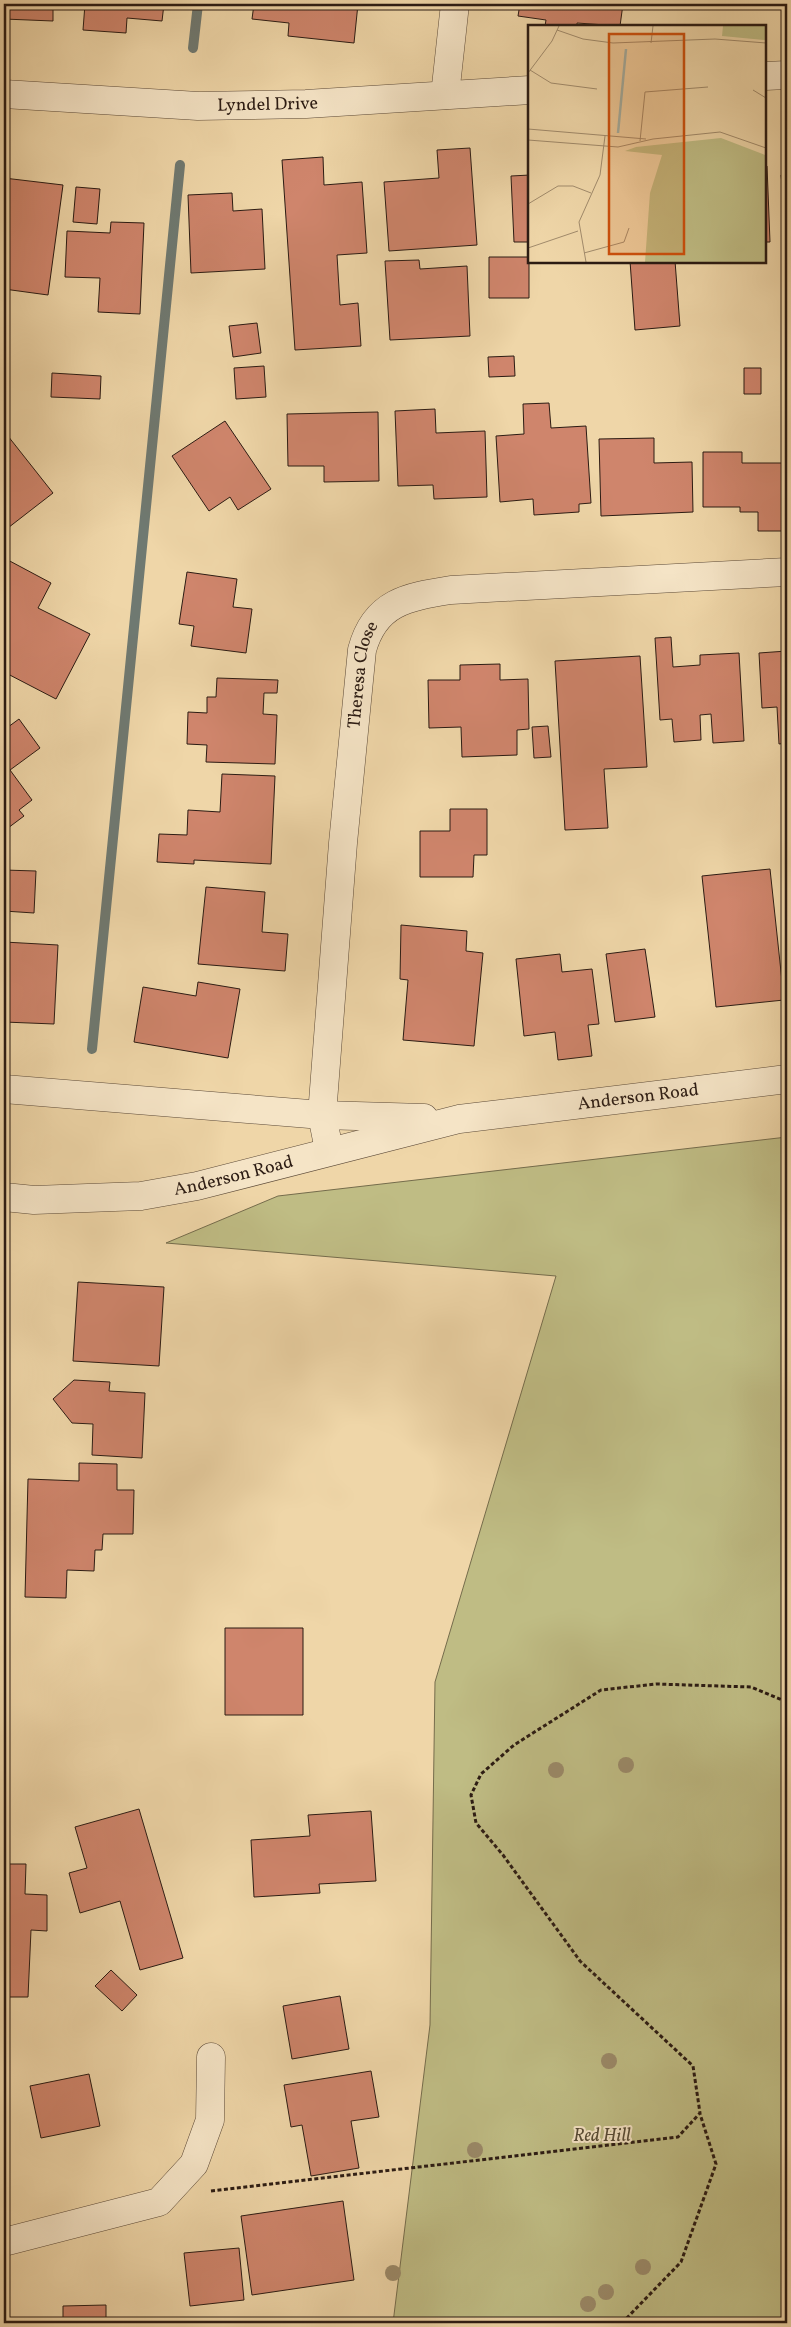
<svg xmlns="http://www.w3.org/2000/svg" width="791" height="2327" font-family="Vollkorn,serif">
	<rect width="100%" height="100%" fill="#efd6a8"/>
	<filter id="stains"><feTurbulence type="fractalNoise" baseFrequency=".004" numOctaves="4"/><feColorMatrix values="0 0 0 0 .2 0 0 0 0 .09 0 0 0 0 .02 0 0 0 .5 -.17"/></filter>
	<radialGradient id="worn" r=".72"><stop offset=".6" stop-color="#630" stop-opacity="0"/><stop offset="1" stop-color="#630" stop-opacity=".3"/></radialGradient>
	<path fill="#bfbc84" stroke="#756c4c" d="M787 1137V2323H393L430 2025 435 1682 556 1276 166 1243 278 1196Z"/>
	<g fill="none" stroke-linecap="round" stroke-linejoin="round">
		<path stroke="#6f7971" stroke-width="10" d="M193 48 198 4
			M92 1049 180 165"/>
	</g>
	<path fill="#cf856c" stroke="#2b1b13" d="M4 4H53V21L4 19Z
		M85 4H164L162 21 127 18 126 33 83 30Z
		M254 4H358L354 43 288 36 289 23 252 19Z
		M520 4H623L620 26 577 23V26H545L546 20 518 16Z
		M470 148 477 245 389 251 384 182 439 178 437 150Z
		M323 157 324 185 362 182 367 253 337 255 340 305 358 303 361 346 295 350 282 160Z
		M765 166H767L770 242H765Z
		M787 174V229L781 175Z
		M530 175V242H514L511 176Z
		M4 178 63 185 48 295 4 289Z
		M76 187 100 189 97 224 73 222Z
		M232 193 233 211 262 209 265 269 191 273 188 195Z
		M111 222 144 223 140 314 98 312 100 278 65 277 67 231 110 233Z
		M489 257H529V298H489Z
		M419 260 420 269 467 266 470 336 390 340 385 261Z
		M630 261H675L680 326 635 330Z
		M257 323 261 353 233 357 229 326Z
		M514 356 515 376 489 377 488 357Z
		M264 366 266 397 236 399 234 368Z
		M744 368H761V394H744Z
		M52 373 101 376 100 399 51 397Z
		M549 403 551 428 586 426 591 503 579 504V512L534 515 533 499 500 502 496 436 524 434 523 404Z
		M435 409 436 433 485 431 487 497 434 499 433 485 398 486 395 411Z
		M378 412 379 481 324 482V466H288L287 414Z
		M225 421 271 489 238 510 230 497 209 511 172 456Z
		M4 431 53 493 4 531Z
		M654 438V463L692 462 693 512 601 516 599 439Z
		M703 452H742V463H785L786 531H758V512H740V507H703Z
		M6 559 51 583 38 608 90 634 56 699 4 672V564Z
		M187 572 237 579 233 607 252 609 246 653 191 646 194 626 179 624Z
		M671 637 673 667 700 665V655L739 653 744 741 713 743 711 714 700 715 701 740 674 742 672 719 660 720 655 638Z
		M787 651V743L779 744 777 707 762 708 759 653Z
		M640 656 647 767 604 769 608 828 565 830 555 661Z
		M500 664V680L528 679 529 729 517 730V755L462 757 461 727 429 728 428 680H460V665Z
		M217 678 278 680 277 693H264L263 714 277 715 275 764 206 762 207 745 187 744 188 712 207 713V697H216Z
		M19 719 40 748 10 770 32 800 19 810 24 816 4 831V730Z
		M548 726 551 757 534 758 532 727Z
		M222 774 275 776 271 864 194 860V864L157 862 159 834 187 835 188 810 220 812Z
		M450 809H487V855H474L473 877H420V831H450Z
		M770 869 784 1000 716 1007 702 876Z
		M4 870 36 871 34 913 4 911Z
		M206 887 265 892 262 932 288 934 285 971 198 964Z
		M401 925 467 931 466 951 483 953 474 1046 403 1040 408 980 400 979Z
		M4 942 58 945 54 1024 4 1022Z
		M645 949 655 1017 615 1022 606 954Z
		M560 954 562 972 592 969 599 1024 588 1025 592 1056 558 1060 555 1032 524 1036 516 959Z
		M198 982 240 989 228 1058 134 1042 143 987 196 996Z
		M78 1282 164 1287 159 1366 73 1361Z
		M74 1380 110 1382 109 1391 145 1393 142 1458 92 1455 93 1424 72 1423 53 1399Z
		M79 1463 117 1464V1490H134L133 1534H103L102 1550H95L94 1571 67 1570 66 1598 25 1597 28 1479 79 1481Z
		M225 1628H303V1715H225Z
		M139 1809 183 1958 140 1970 120 1901 80 1913 69 1873 87 1868 75 1827Z
		M371 1811 376 1881 319 1884 320 1893 254 1897 251 1840 310 1836 308 1815Z
		M4 1864H26L25 1894 47 1895V1931L31 1930 28 1997H4Z
		M111 1970 137 1995 122 2011 95 1986Z
		M340 1996 349 2049 292 2059 283 2006Z
		M371 2071 379 2117 351 2121 359 2168 311 2176 302 2125 291 2127 284 2085Z
		M89 2074 100 2126 41 2138 30 2086Z
		M343 2201 354 2280 252 2295 241 2216Z
		M239 2248 244 2300 190 2306 184 2253Z
		M106 2305V2323H63V2306Z"/>
	<g fill="none" stroke-linecap="round" stroke-linejoin="round">
		<defs>
			<g id="minor">
				<path d="M765 76 787 75"/>
				<path id="s1" d="M4 94 198 106 306 104 530 90"/>
				<path d="M445 95 455 4"/>
				<path d="M4 1089 322 1115 424 1118"/>
				<path id="s2" d="M329 1150 322 1115 343 843 362 650C375 602 407 597 451 590L787 572"/>
				<path id="s3" d="M4 1197 34 1200 141 1196 197 1186 459 1119 787 1079"/>
				<path d="M4 2242 159 2202 194 2164 210 2120 211 2057"/>
			</g>
		</defs>
		<use href="#minor" stroke="#5c4a38" stroke-width="29"/>
		<path stroke="#2b1b13" stroke-width="3" stroke-dasharray="4 2.5" stroke-linecap="butt" d="M211 2191 678 2137 700 2113 693 2066 580 1961 503 1855 476 1823 471 1795 481 1774 514 1745 601 1690 656 1684 751 1687 787 1702
			M622 2323 681 2262 716 2164 700 2114"/>
		<use href="#minor" stroke="#f5e4c6" stroke-width="28"/>
	</g>
	<g fill="#9b8a69">
		<circle cx="626" cy="1765" r="8"/>
		<circle cx="556" cy="1770" r="8"/>
		<circle cx="609" cy="2061" r="8"/>
		<circle cx="475" cy="2150" r="8"/>
		<circle cx="643" cy="2267" r="8"/>
		<circle cx="393" cy="2273" r="8"/>
		<circle cx="606" cy="2292" r="8"/>
		<circle cx="588" cy="2304" r="8"/>
	</g>
	<g text-anchor="middle" dominant-baseline="central" stroke-width="4" stroke-linejoin="round" paint-order="stroke">
		<g font-size="18" fill="#2b1b13" stroke="#f5e4c6">
			<text stroke="none"><textPath href="#s1" startOffset="264">Lyndel Drive</textPath></text>
			<text stroke="none"><textPath href="#s2" startOffset="478">Theresa Close</textPath></text>
			<text stroke="none"><textPath href="#s3" startOffset="645">Anderson Road</textPath></text>
			<text stroke="none"><textPath href="#s3" startOffset="232">Anderson Road</textPath></text>
		</g>
		<g font-size="18" font-style="italic" fill="#574b35" stroke="#f5e4c6">
			<text x="602" y="2136">Red Hill</text>
		</g>
	</g>
	<g transform="translate(528 25)">
		<rect width="238" height="238" fill="#efd6a8"/>
		<path d="M195 1H237V15L194 11ZM193 113 237 130V237H117L122 168 134 130 97 126 108 122Z" fill="#bfbc84"/>
		<path fill="none" stroke="#9cb7b0" stroke-width="2.5" d="M90 108 98 24"/>
		<path fill="none" stroke="#a18b6c" stroke-width="1" d="M29 5 55 14 85 18 187 14 238 18M123 18 125 1M2 45 23 58 69 64M0 48 24 16 31 1M225 65 238 73M0 104 118 114M0 115 90 122 125 114 192 107 238 123M112 116 117 67 180 62M0 179 30 161H45L63 168M0 223 50 206M56 228 96 217 101 203M58 237 51 197 72 150 77 111"/>
		<path fill="#cc500d" fill-opacity="0.15" stroke="#cc500d" stroke-width="2.5" d="M81 9H156V229H81Z"/>
		<rect width="238" height="238" fill="none" stroke="#2b1b13" stroke-width="2.5"/>
	</g>
	<rect width="791" height="2327" fill="none" stroke="#efd6a8" stroke-width="20"/>
	<rect x="5" y="5" width="781" height="2317" fill="none" stroke="#2b1b13" stroke-width="2.5"/>
	<rect x="10" y="10" width="771" height="2307" fill="none" stroke="#2b1b13"/>
	<rect width="100%" height="100%" filter="url(#stains)"/>
	<rect width="100%" height="100%" fill="url(#worn)"/>
</svg>
